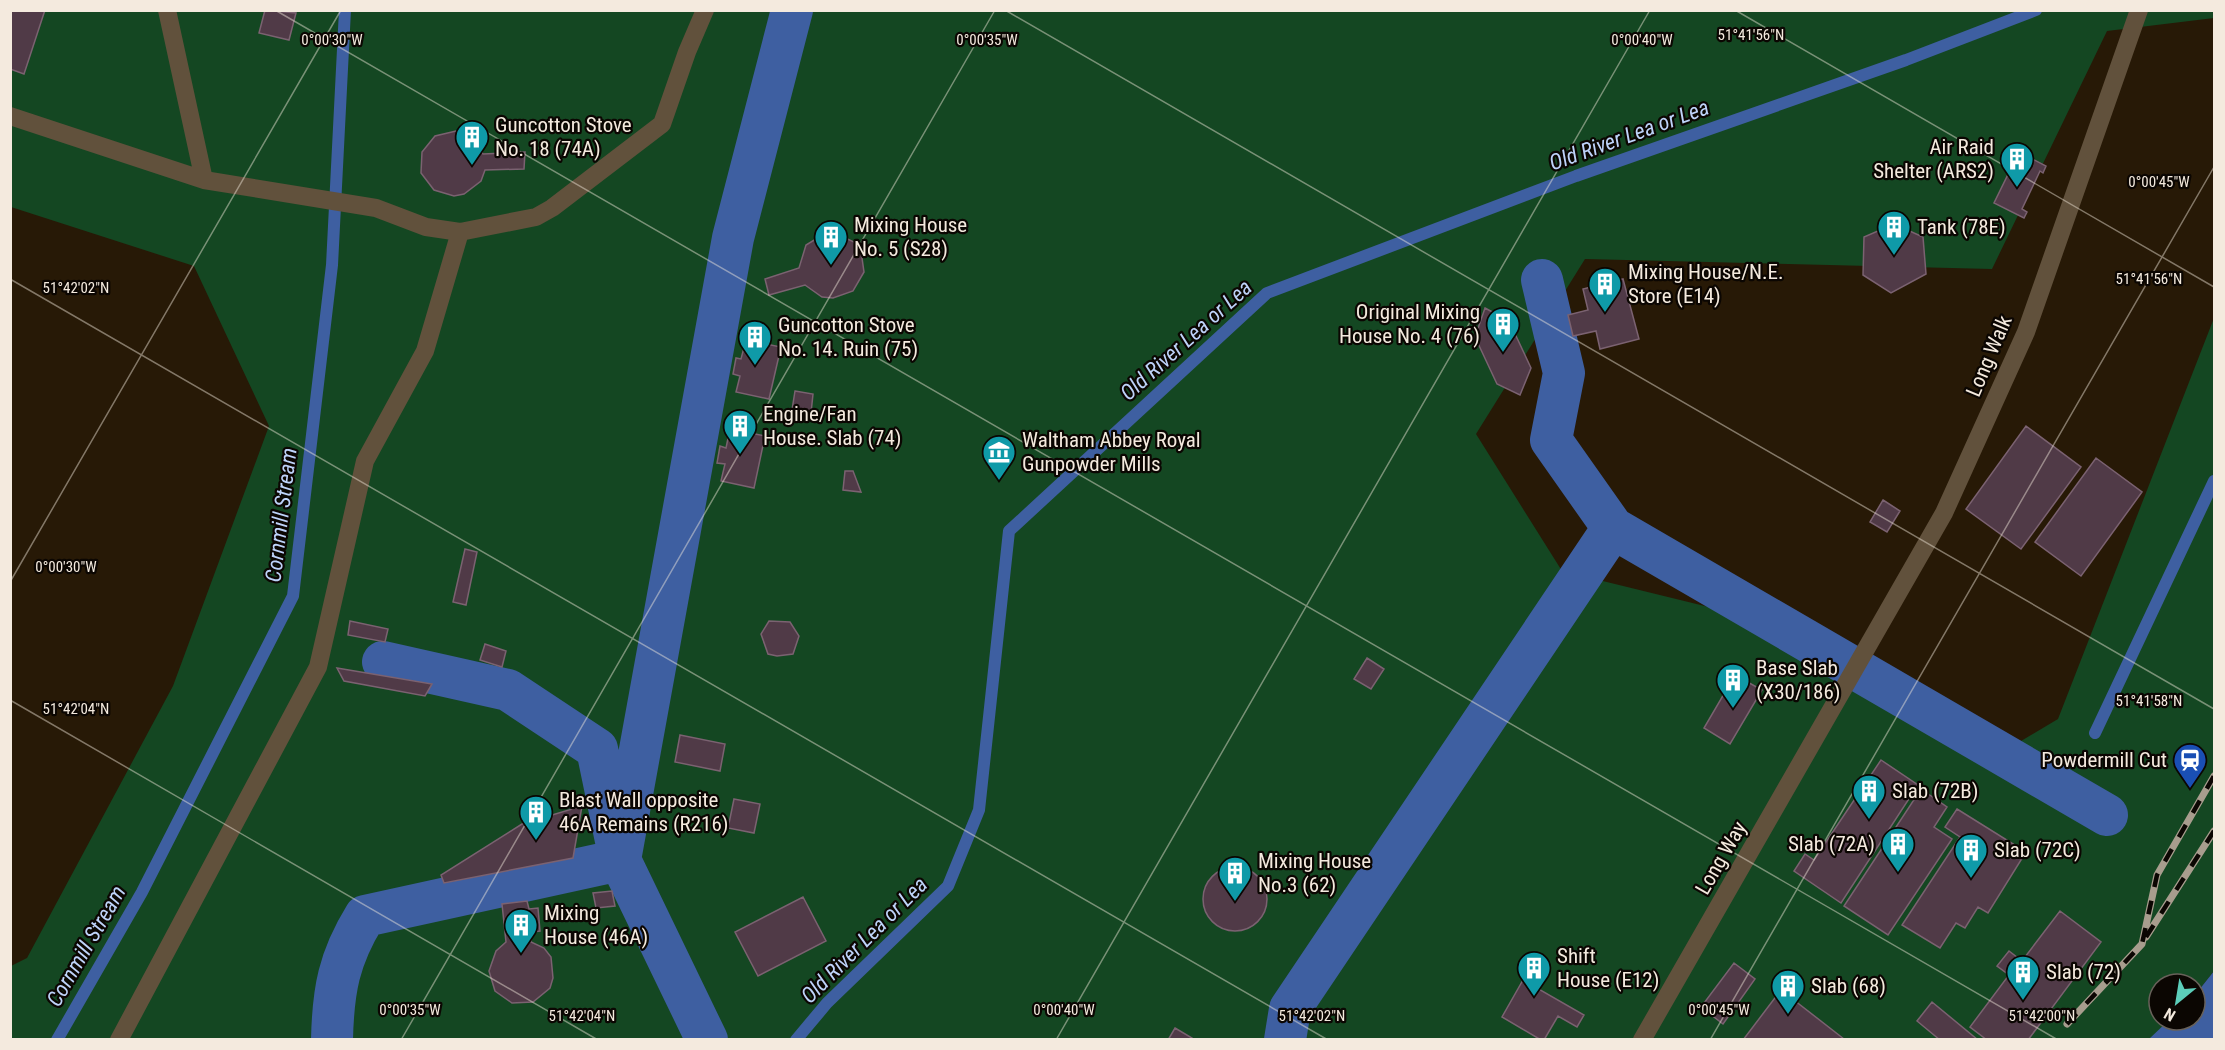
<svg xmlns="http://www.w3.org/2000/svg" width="2225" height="1050" font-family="'Roboto Condensed',sans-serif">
	<rect width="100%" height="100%" fill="#271906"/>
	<path fill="#144722" d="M11 11H2214V18L2107 31 1992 269 1585 259 1476 434 1562 571 1802 630 2021 741 2058 719 2214 318V971L2195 995V984H2159V1020H2169L2149 1040 11 1039V966L27 958 173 686 269 426 194 266 11 207Z"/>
	<path fill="#3e5fa1" d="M2214 971V1039H2149L2169 1020H2195V995Z"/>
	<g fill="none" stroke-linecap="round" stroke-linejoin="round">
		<path stroke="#3e5fa1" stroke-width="12" d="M2095 733 2214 481
			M57 1040 142 892 293 596 332 265 345 10
			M796 1040 827 1003 948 886 979 810 1009 531 1267 293 1576 176 1906 60 2036 10"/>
		<path stroke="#3e5fa1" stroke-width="42" d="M1613 528 2107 815
			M383 662 508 690 597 749 620 860 733 238 792 10
			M332 1040C333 990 339 958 365 916L620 860 707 1040
			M1285 1040 1290 1009 1613 528 1551 440 1564 373 1542 280"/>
	</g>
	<path fill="#503a47" stroke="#7b6271" stroke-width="1.5" d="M10 10H45L24 74 10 69Z
		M265 10 296 13 289 40 259 33Z
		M456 131 466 134 475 140 483 154 525 152 524 169 485 170 481 181 464 194 454 196 434 190 421 173 422 152 435 136Z
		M2019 152 2046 166 2043 173 2040 171 2022 209 2027 212 2024 218 1994 203Z
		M1894 224 1923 237 1926 274 1891 293 1863 275 1864 237Z
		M835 233 854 242 861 251 864 272 853 291 833 298 822 297 805 285 769 295 765 279 799 268 806 245 824 234Z
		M1623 279 1639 339 1600 349 1596 331 1573 336 1568 315 1588 310 1583 289Z
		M1485 308 1509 321 1531 368 1520 395 1497 384 1475 337Z
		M746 340 781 347 769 399 736 392 740 376 733 374 736 358 741 359Z
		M795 391 813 394 811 413 792 410Z
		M2026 426 2081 467 2021 549 1966 509Z
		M730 429 765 436 754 488 721 481 725 464 717 463 720 446 726 448Z
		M2096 458 2142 492 2081 576 2035 542Z
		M845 471H853L861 492 843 490Z
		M1883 500 1900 511 1887 532 1870 522Z
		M465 549 477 552 466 605 453 602Z
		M350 621 388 629 385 642 348 635Z
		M769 621 790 622 799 636 793 654 777 656 768 654 761 634Z
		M485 644 506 651 502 667 480 660Z
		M1367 658 1384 669 1371 689 1354 679Z
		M337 668 432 684 425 696 344 681Z
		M1735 675 1762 690 1730 744 1704 728Z
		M680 735 725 744 720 771 675 762Z
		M1881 760 1918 785 1841 903 1794 871 1805 854 1814 860Z
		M1921 789 1947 807 1934 827 1952 839 1888 935 1844 906Z
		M734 799 760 804 754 833 728 828Z
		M582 806 573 858 444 883 441 875 522 824Z
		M1957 809 2026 852 1988 913 1978 907 1965 928 1956 923 1940 948 1902 925 1960 837 1945 827Z
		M1203 899a32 32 0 1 1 64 0a32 32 0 1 1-64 0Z
		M612 891 615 906 596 908 593 893Z
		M803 897 826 941 758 976 735 932Z
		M527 901 529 909 538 908 540 931 530 932 531 942 544 948 551 957 553 978 550 988 533 1002 512 1003 495 991 489 971 496 951 506 942 502 904Z
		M2060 911 2101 942 2028 1040H1987L1970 1027 2009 975 1997 966 2009 951 2022 961Z
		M1734 963 1755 979 1723 1024 1701 1007Z
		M1523 980 1584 1015 1577 1027 1558 1016 1544 1040H1541L1502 1017Z
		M1781 990 1844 1039V1040H1743Z
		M1932 1002 1978 1040H1940L1917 1021Z
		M1175 1028 1192 1038 1191 1040H1168Z"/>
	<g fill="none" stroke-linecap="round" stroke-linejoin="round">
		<path stroke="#61513c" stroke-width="18" d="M167 10 204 180
			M10 116 204 180 376 208 426 227 460 232 536 217 552 208 662 124 687 52 705 10
			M119 1040 318 667 365 461 425 351 460 232
			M1642 1040 1944 513 2026 332 2139 10"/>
		<defs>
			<path id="rail" d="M2146 937 2214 831
				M2067 1024 2142 944 2157 875 2214 776"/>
		</defs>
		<use href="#rail" stroke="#a89d8e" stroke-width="7"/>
		<use href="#rail" stroke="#0b0602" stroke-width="4.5" stroke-dasharray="14" stroke-linecap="butt"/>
	</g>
	<path fill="none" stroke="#f4eade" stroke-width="1.5" stroke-opacity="0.45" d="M275 10 2058 1040M1005 10 2214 709M1735 10 2214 287M10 279 1328 1040M10 582 341 10M10 700 598 1040M401 1040 995 10M1056 1040 1650 10M1710 1040 2214 167"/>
	<defs>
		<symbol id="building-pin" viewBox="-11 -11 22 30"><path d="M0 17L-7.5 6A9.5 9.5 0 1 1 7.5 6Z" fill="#0f9aa8" stroke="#0b0602"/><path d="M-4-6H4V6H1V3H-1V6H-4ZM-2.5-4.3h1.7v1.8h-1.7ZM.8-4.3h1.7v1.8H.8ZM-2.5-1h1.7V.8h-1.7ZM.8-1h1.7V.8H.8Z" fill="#fff"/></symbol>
		<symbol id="museum-pin" viewBox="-11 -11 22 30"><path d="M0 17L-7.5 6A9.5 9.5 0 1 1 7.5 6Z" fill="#0f9aa8" stroke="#0b0602"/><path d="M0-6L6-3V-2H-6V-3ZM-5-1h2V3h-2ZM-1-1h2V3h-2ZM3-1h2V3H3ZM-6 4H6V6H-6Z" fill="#fff"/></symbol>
		<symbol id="station-pin" viewBox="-11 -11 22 30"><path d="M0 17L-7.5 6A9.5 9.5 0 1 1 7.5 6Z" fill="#1a4fb4" stroke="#0b0602"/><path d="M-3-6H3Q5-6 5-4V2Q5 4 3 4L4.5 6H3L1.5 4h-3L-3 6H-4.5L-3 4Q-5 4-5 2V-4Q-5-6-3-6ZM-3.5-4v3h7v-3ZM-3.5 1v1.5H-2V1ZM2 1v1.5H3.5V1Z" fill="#fff"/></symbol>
	</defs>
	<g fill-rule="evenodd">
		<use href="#building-pin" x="453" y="118" width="38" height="52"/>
		<use href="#building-pin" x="1998" y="140" width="38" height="52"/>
		<use href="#building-pin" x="1875" y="208" width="38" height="52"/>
		<use href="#building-pin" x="812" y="218" width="38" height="52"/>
		<use href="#building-pin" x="1586" y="265" width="38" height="52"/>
		<use href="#building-pin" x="1484" y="305" width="38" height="52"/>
		<use href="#building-pin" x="736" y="318" width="38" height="52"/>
		<use href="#building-pin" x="721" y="407" width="38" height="52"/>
		<use href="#museum-pin" x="980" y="433" width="38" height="52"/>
		<use href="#building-pin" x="1714" y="661" width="38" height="52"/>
		<use href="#station-pin" x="2171" y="741" width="38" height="52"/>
		<use href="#building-pin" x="1850" y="772" width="38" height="52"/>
		<use href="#building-pin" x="517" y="793" width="38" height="52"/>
		<use href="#building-pin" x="1879" y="825" width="38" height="52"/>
		<use href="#building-pin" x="1952" y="831" width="38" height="52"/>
		<use href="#building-pin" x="1216" y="854" width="38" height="52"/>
		<use href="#building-pin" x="502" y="906" width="38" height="52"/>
		<use href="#building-pin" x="1515" y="949" width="38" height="52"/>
		<use href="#building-pin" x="2004" y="953" width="38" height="52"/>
		<use href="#building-pin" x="1769" y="967" width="38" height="52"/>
	</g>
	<g text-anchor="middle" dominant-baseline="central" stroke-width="4.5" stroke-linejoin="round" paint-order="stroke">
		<g font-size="21" fill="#f4eade" stroke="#0b0602" text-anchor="start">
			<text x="495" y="125">Guncotton Stove<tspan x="495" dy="24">No. 18 (74A)</tspan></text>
			<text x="1994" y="147" text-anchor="end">Air Raid<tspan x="1994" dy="24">Shelter (ARS2)</tspan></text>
			<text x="854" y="225">Mixing House<tspan x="854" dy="24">No. 5 (S28)</tspan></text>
			<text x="1917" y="227">Tank (78E)</text>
			<text x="1628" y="272">Mixing House/N.E.<tspan x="1628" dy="24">Store (E14)</tspan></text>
			<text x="1480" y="312" text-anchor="end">Original Mixing<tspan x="1480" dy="24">House No. 4 (76)</tspan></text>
			<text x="778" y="325">Guncotton Stove<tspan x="778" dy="24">No. 14. Ruin (75)</tspan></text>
			<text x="763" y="414">Engine/Fan<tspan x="763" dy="24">House. Slab (74)</tspan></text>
			<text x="1022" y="440">Waltham Abbey Royal<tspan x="1022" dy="24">Gunpowder Mills</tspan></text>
			<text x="1756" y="668">Base Slab<tspan x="1756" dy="24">(X30/186)</tspan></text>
			<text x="2167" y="760" text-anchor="end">Powdermill Cut</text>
			<text x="1892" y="791">Slab (72B)</text>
			<text x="559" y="800">Blast Wall opposite<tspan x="559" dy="24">46A Remains (R216)</tspan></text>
			<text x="1875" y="844" text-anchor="end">Slab (72A)</text>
			<text x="1994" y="850">Slab (72C)</text>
			<text x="1258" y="861">Mixing House<tspan x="1258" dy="24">No.3 (62)</tspan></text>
			<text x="544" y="913">Mixing<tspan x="544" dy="24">House (46A)</tspan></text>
			<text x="1557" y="956">Shift<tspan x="1557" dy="24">House (E12)</tspan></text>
			<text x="2046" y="972">Slab (72)</text>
			<text x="1811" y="986">Slab (68)</text>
		</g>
		<g font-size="21" fill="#f4eade" stroke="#0b0602">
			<text transform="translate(1989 356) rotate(-67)">Long Walk</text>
			<text transform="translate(1721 858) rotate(-60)">Long Way</text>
		</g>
		<g font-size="22" font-style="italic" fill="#bed3f9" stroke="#0b0602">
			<text transform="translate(1629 135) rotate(-20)">Old River Lea or Lea</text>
			<text transform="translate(1186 340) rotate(-42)">Old River Lea or Lea</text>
			<text transform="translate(281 515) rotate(-83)">Cornmill Stream</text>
			<text transform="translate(864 940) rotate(-45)">Old River Lea or Lea</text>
			<text transform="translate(86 946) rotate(-60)">Cornmill Stream</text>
		</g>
	</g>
	<g font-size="15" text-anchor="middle" fill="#f4eade" stroke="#0b0602" stroke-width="4.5" stroke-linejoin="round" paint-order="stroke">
		<text x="1751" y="40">51°41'56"N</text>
		<text x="332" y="45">0°00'30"W</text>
		<text x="987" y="45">0°00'35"W</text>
		<text x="1642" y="45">0°00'40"W</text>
		<text x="2159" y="187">0°00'45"W</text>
		<text x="2149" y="284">51°41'56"N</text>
		<text x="76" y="293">51°42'02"N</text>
		<text x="66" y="572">0°00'30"W</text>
		<text x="2149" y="706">51°41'58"N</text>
		<text x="76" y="714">51°42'04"N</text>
		<text x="410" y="1015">0°00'35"W</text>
		<text x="1064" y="1015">0°00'40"W</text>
		<text x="1719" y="1015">0°00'45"W</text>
		<text x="582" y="1021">51°42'04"N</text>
		<text x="1312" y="1021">51°42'02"N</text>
		<text x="2042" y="1021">51°42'00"N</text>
	</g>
	<rect width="2225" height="1050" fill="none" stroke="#f4eade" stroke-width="24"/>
	<g transform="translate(2177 1002) rotate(210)"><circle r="28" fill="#0b0602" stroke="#68615a" stroke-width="1.5"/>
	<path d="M0-4.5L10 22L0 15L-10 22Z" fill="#5cceba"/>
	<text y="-9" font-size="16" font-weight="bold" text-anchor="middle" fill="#f4eade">N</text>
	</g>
</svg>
